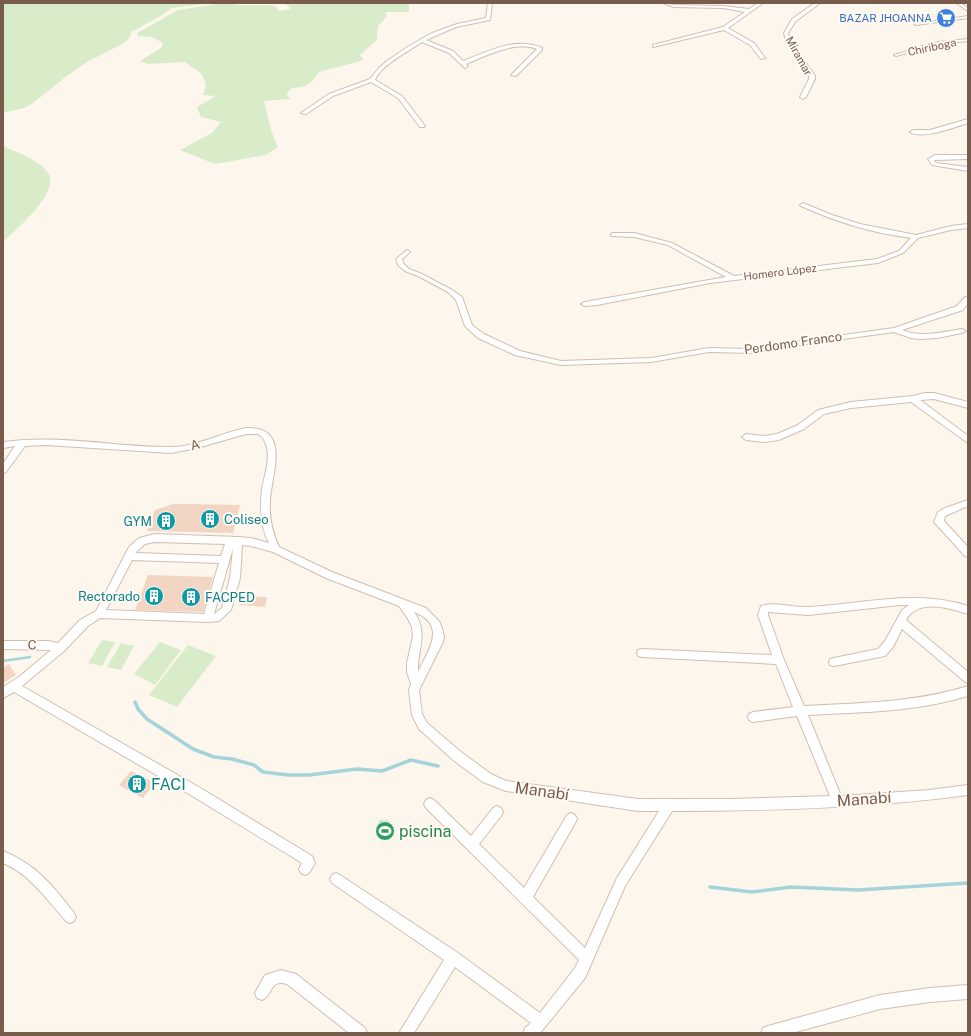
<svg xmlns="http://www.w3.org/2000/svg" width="971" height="1036" font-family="'Public Sans',sans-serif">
	<rect width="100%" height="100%" fill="#fdf6ec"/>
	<path fill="#d8ecc9" d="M3 3H213L172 8 159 17 135 30 131 32 130 37 124 43 87 62 68 75 33 103 24 108 3 113Z
		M224 3 240 5H272L276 6 279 11 291 9 285 3 409 4V12H385L387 16 378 26 377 40 360 55 364 60 319 72C309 85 308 87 292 88L286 94 291 99 264 101 271 130 278 147 266 155 215 164 180 150 212 133 221 122 201 117 197 107 216 96 203 95 206 85 202 74 185 62 148 64 140 61 161 48 163 43 152 37 138 36 137 33 178 10Z
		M3 144 5 147C20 154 38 159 48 173 62 190 15 231 3 242Z
		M102 640 115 642 102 666 88 663Z
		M160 642 181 650 155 685 134 674Z
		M121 643 134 646 121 670 107 667Z
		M188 645 216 656 177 707 149 695Z"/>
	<path fill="#bfe3e8" stroke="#a5d3da" d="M380 821H388L394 827 393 834 386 841 380 835 376 829Z"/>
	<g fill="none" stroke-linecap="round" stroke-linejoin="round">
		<path stroke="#a5d3da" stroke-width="2.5" d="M3 661 30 657"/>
		<path stroke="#a5d3da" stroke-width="3.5" d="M135 702 138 709 147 719 193 749 214 757 232 759 254 765 263 772 288 775H309L357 769 382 771 411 760 438 766
			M710 887 752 892 791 887 858 890 968 883"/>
	</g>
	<path fill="#f3d5c3" d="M173 504H189L240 505 233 533 147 531 155 510Z
		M148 575 213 577 203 612 135 610Z
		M241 596 267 597 265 607 239 605Z
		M9 664 16 675 3 683V668Z
		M131 771 155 783 143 798 119 785Z"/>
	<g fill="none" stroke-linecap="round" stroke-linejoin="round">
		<defs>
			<path id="minor" d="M488 3H492L490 20 456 27 426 40 453 51 463 61C487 52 516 36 542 48V50L516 76 511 75 537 49C515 40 486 56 466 64L468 66 465 68 449 53 422 42C409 51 381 65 375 80L402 96 425 126 424 127H420L398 98 371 82 333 96 306 114 301 113 329 94 370 79 378 69 387 61 409 46 432 33 457 24 486 18Z
				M663 3 674 5 723 6 749 9 758 3H763L728 28 754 43 765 58 761 59 750 45 724 30 653 47V45L723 27 745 12 723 8 674 7Z
				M815 3H820L796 21 788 33 790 40 815 76V79L806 97 803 99 800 97 809 79V76L786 40 784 33 792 19Z
				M956 3H961L968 8V11Z
				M968 16V18L916 25 914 24Z
				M968 39V41L939 44 896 56 894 55 939 42Z
				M968 119V123C955 127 922 140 910 132L913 130H930Z
				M935 155H968V159L934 160 936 163 968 167V171L932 165 928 159Z
				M803 203 832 215 860 224 916 235 951 226 968 224V228L951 230 918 238 903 253 878 263 710 283 597 305 585 306 581 304 585 302 726 277 668 245 634 237 611 236V234L613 233H634L672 243 734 276 877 259 899 251 911 238C873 233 836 222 801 206L800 205Z
				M407 250 410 252 402 259 403 263 409 269 422 274 452 290 462 297 472 325 484 334 520 351 561 361 651 358 709 348 754 349 800 341 894 328 957 306 965 297H968V303L963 310 902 330C920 338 943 332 962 329L966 331 962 333 937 338 919 339 911 338 894 332 800 345 754 353 709 352 651 362 561 365 515 355 478 338 465 326 456 300 448 292 418 276 405 271 398 265 396 259Z
				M925 393H934L968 402V408L934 399 920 400 968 436V443L911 402 851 408 824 414 804 429 779 440 764 442 746 440 742 437 746 434 764 436 777 434 798 425 818 410 851 402 913 396Z
				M246 428C292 426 271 475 270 501 269 517 272 532 279 547L332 572 426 608 439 621 442 628 444 637 443 642 419 690 422 714 427 723 461 752 491 774 506 781 638 799H732L830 796 797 716 753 722 749 720 748 717 749 714 753 712 793 707 776 664 642 657 638 656 637 653 638 650 642 649 772 655 758 615 761 606C776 601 793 608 809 607 863 604 916 589 968 606V614C949 608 918 598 906 620L968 672V683L964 681 902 629 893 647 885 656 834 666 830 665 829 662 830 659 834 658 878 649 885 641 902 610 909 605H900L808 615 768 612V615L784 660 804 706C859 703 914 703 968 686V696C915 712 862 712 808 715L841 796 929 790 968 785V795C870 808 771 811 672 811L625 886 585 978 540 1033H523L525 1028 531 1023 455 967 414 1033H399L444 960 332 883 330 879 332 875 336 873 340 875 458 953 540 1013 575 968 579 960 426 808 424 804 426 800 430 798 434 800 471 836 493 808 497 806 501 808 503 812 501 816 479 844 524 888 567 815 571 813 575 815 577 819 575 823 533 897 585 948 617 878 659 811H638L506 791 483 782 453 760 419 729 412 715 409 690 411 684 407 672V663L413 636 412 627 408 619 399 606 326 578 273 552 251 546 242 545 240 578 231 610 219 621 208 622 100 618 88 626 64 651 22 686 202 789 312 856 315 863 309 873 305 875 301 873 299 869 302 863 194 797 14 692 3 698V687L19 677 51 650 3 649V641H48L58 643 80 620 96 611 129 547 139 538 155 534 238 537 251 538 269 543C260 526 260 507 262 489 265 472 273 454 263 438L258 434H246L197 448 171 453 46 445 25 446 6 472 3 473V464L15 446 3 448V442C59 434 114 447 170 447 196 447 221 433 246 428ZM155 542 225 544 221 556 135 553 145 544ZM233 548 230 578 222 608 214 614ZM132 560 219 563 204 614 106 610ZM414 612C448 625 428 651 418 672 417 650 429 633 414 612Z
				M968 500V506L945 516 944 521 968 547V557L965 556 934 522 938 512 945 508Z
				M3 851C37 865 52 885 74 913L76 917 74 921 70 923 66 921C47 900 30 874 3 863Z
				M281 970 296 974 365 1028 367 1033H349L287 984C269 979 274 994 262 1000L257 998 255 993 265 975Z
				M968 985V999L930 1002 880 1009 792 1033H761L763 1028 768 1026 880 995 930 988Z"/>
		</defs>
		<use href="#minor" stroke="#d1beb0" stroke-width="2"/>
		<use href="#minor" fill="#fff" fill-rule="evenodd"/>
	</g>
	<defs>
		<symbol id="supermarket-disc" viewBox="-11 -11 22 22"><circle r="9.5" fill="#3f7fe0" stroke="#fffaf3"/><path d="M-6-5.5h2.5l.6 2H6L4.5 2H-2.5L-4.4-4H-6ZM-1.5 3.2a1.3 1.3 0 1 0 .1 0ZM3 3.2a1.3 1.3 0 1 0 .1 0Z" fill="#fff"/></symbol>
		<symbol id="building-disc" viewBox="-11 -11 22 22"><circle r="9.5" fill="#0f9aa8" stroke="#fffaf3"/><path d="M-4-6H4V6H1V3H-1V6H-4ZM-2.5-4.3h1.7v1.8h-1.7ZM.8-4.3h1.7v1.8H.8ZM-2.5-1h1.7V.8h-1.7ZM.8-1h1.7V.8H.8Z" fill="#fff"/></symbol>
		<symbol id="stadium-disc" viewBox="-11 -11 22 22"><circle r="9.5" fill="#2e9e5b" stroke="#fffaf3"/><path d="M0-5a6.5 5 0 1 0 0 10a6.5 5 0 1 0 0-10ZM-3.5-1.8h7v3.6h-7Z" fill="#fff"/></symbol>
	</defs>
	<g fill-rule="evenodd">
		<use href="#supermarket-disc" x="935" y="7" width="22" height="22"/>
		<use href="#building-disc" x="199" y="508" width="22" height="22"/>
		<use href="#building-disc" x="155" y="510" width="22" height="22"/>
		<use href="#building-disc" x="143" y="585" width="22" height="22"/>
		<use href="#building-disc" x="180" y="586" width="22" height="22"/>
		<use href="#building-disc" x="126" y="773" width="22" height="22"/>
		<use href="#stadium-disc" x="374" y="820" width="22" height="22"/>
	</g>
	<g text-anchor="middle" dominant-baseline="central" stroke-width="4" stroke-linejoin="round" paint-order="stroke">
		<g font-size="11" fill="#366cbe" stroke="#fffaf3" text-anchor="end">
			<text x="932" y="18">BAZAR JHOANNA</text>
		</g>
		<g font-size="11" fill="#7a5c4d" stroke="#fffaf3">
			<text transform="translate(932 47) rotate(-12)">Chiriboga</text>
			<text transform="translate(799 56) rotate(61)">Miramar</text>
			<text transform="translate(780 272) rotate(-7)">Homero López</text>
		</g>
		<g font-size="13" fill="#7a5c4d" stroke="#fffaf3">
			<text transform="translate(793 343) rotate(-8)">Perdomo Franco</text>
			<text transform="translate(195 445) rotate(-16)">A</text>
			<text transform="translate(32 645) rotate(2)">C</text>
		</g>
		<g font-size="13" fill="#0d838f" stroke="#fffaf3" text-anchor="start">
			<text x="224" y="519">Coliseo</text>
			<text x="152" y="521" text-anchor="end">GYM</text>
			<text x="140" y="596" text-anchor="end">Rectorado</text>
			<text x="205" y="597">FACPED</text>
		</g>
		<g font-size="16" fill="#0d838f" stroke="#fffaf3" text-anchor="start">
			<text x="151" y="784">FACI</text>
		</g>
		<g font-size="16" fill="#7a5c4d" stroke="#fffaf3">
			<text transform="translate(542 791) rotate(8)">Manabí</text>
			<text transform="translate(864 799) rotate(-4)">Manabí</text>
		</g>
		<g font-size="16" fill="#27864d" stroke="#fffaf3" text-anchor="start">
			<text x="399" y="831">piscina</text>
		</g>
	</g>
	<rect width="971" height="1036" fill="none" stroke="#7a5c4d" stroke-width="8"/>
</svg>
